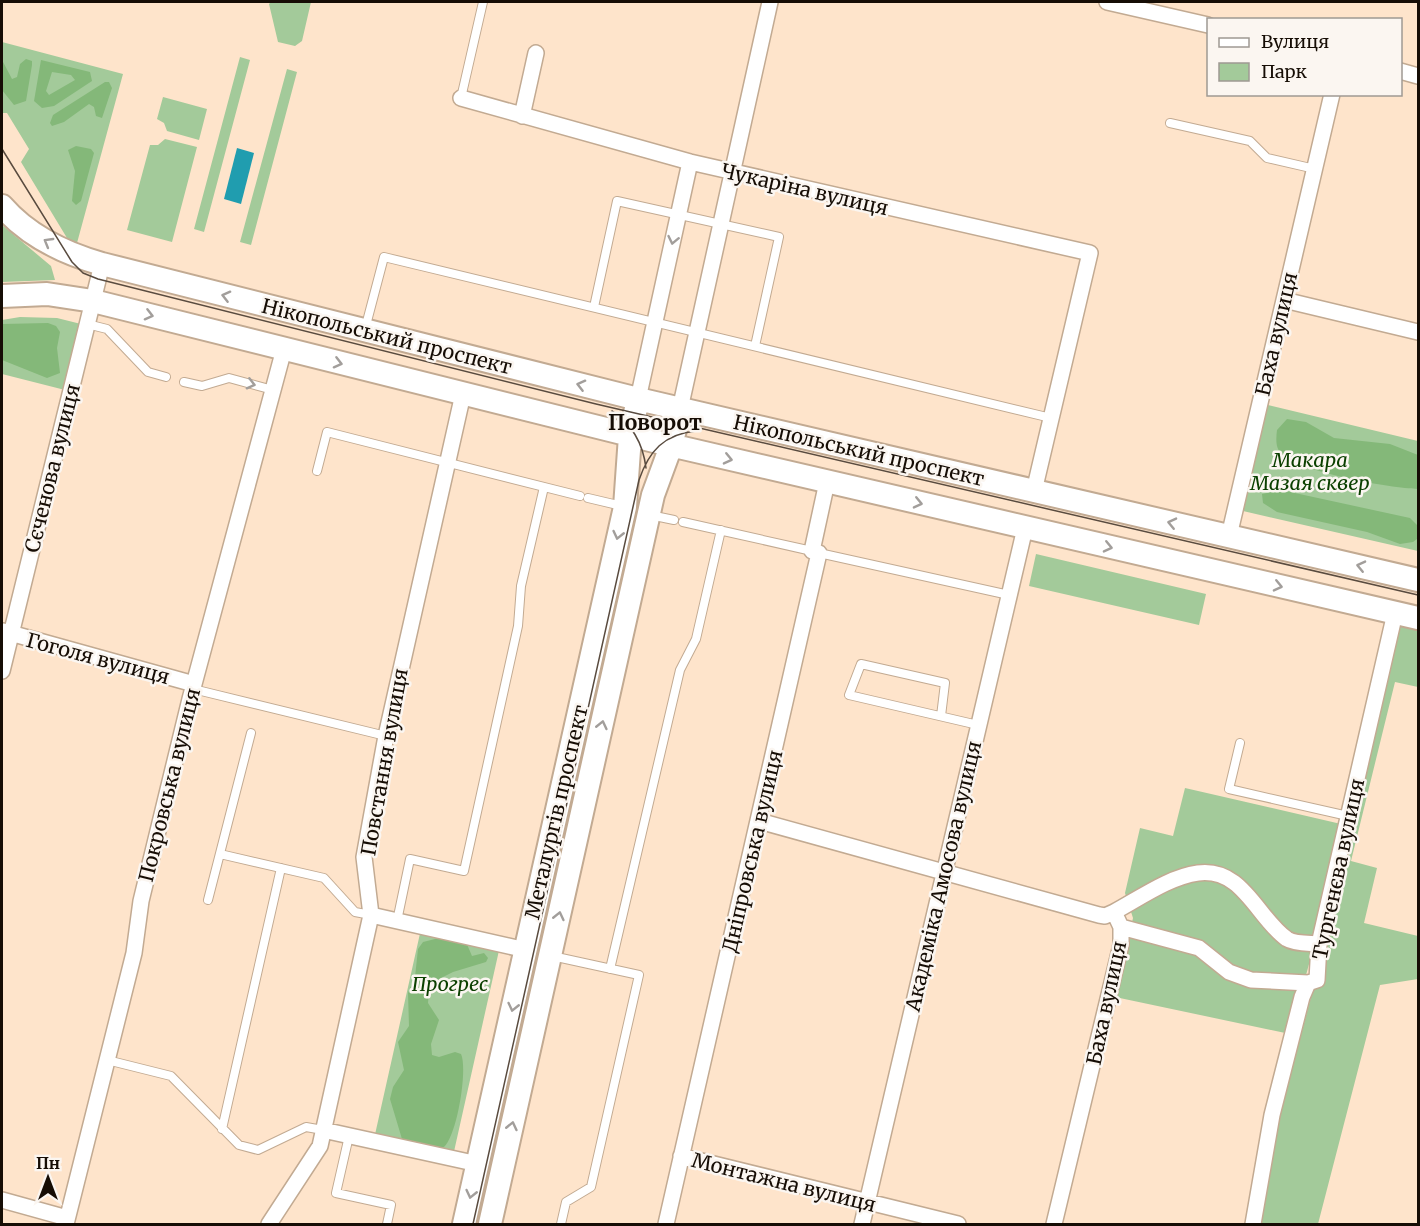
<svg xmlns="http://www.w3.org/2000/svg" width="1420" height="1226" font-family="Merriweather,serif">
	<rect width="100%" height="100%" fill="#fee4cb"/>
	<path fill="#a3ca9a" d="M271 2H311L302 41 295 46 278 42 269 4Z
		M2 42 123 74 77 243 67 238 21 162 29 149 7 113H2Z
		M240 57 250 60 204 232 194 229Z
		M287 69 297 72 251 245 240 242Z
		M163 97 207 109 199 140 167 131 164 123 157 119Z
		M165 139 197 147 172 242 127 230 150 145H158Z
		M2 225 51 266 55 280 2 282Z
		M20 317 57 318 81 324 65 390 2 374V320Z
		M1268 405 1418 441V551L1243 511Z
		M1036 554 1206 594 1199 625 1029 586Z
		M1399 619 1418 624V687L1395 682 1351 861 1377 868 1364 923 1418 936V979L1380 985 1318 1224H1259L1279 1118 1322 955Z
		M1185 788 1341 824 1315 942 1290 1034 1115 997 1133 918 1125 893 1140 828 1173 836Z
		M421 929 500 946 453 1156 374 1139Z"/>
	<path fill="#84b879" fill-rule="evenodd" d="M26 59 32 61V65L26 101 14 105 2 90V60L12 79 17 77 20 64Z
		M41 60 90 72 92 81 54 106 42 108 34 101ZM52 72 71 75 75 80 49 95 46 91Z
		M105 82H109L112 88 102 118 96 116 94 107 89 104 64 122 52 126 50 123 53 115Z
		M76 146 91 149 94 153 81 201 76 205 72 201 75 171 68 150Z
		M48 323 56 326 60 332 57 348 60 373 47 378 2 360V324Z
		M1287 419 1306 422 1334 438 1390 444 1418 455V489C1390 488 1305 473 1283 455 1275 449 1276 439 1277 430Z
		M1281 490 1410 518 1418 526 1417 539 1413 542 1400 544 1367 532 1277 512 1263 503 1262 494Z
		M439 938 466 942 472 956 484 953 488 958 486 962 453 972 441 978 429 990 428 1003 439 1020 431 1044 432 1055 439 1057 455 1052 461 1054C468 1069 457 1136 444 1147 432 1149 412 1146 402 1139L390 1099 393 1087 404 1070 398 1042 409 1026 408 993 415 977 418 949 423 942Z"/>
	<path fill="#209daf" d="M237 148 254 153 241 204 224 199Z"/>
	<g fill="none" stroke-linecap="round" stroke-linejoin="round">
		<defs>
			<path id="service" d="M461 98 483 2
				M1170 123 1250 141 1267 158 1315 169
				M594 307 617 201 779 237 755 346
				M87 324 107 329 148 372 166 377
				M365 329 384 257 1051 418
				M184 382 202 386 229 378 273 390
				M317 471 327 432 580 496
				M588 498 622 506
				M650 515 674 520
				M683 522 812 551
				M819 553 1009 595
				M193 689 386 736
				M941 716 945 683 861 664 849 695 978 725
				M1240 743 1229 789 1348 816
				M220 854 324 878 355 912 371 915
				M208 900 251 733
				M397 921 410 859 464 871 518 626 521 586 544 487
				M552 956 639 975 591 1187 566 1202 561 1224
				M610 969 680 670 696 639 721 530
				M107 1060 171 1076 239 1145 258 1150 306 1127 323 1130
				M222 1129 281 868
				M349 1136 336 1193 391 1205 387 1224"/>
			<path id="minor" d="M1107 2 1208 25
				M1400 71 1418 76
				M461 98 690 162 1090 253 1034 491
				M522 116 536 53
				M1284 300 1418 332
				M638 399 690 162
				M680 409 770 2
				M1229 536 1332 94
				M3 631 194 684
				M2 671 102 264
				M759 821 1099 915 1105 916 1114 912
				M371 915 526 950
				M1121 927 1199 948 1229 972 1251 980 1308 983
				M323 1130 478 1164
				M681 1156 958 1224
				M2 1200 67 1218
				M66 1224 134 953 141 901 190 699 284 349
				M269 1224 320 1146 371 915 364 857 386 736 463 394
				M666 1224 819 553 812 551 827 482
				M862 1224 1025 528
				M1054 1224 1121 945V927L1114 912C1140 898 1169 877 1198 873 1243 867 1257 918 1287 939 1295 944 1310 943 1319 944
				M1253 1224 1272 1115 1302 997 1308 983 1317 980 1319 944 1395 613"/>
			<path id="primary" d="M2 206C28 236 63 253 102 264L638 399 1418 580
				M2 296 47 294 93 301 670 445 1418 618
				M464 1224 625 507 630 436 638 399
				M490 1224 653 495 671 446 680 409"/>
		</defs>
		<use href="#service" stroke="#c2aa92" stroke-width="10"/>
		<use href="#minor" stroke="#c2aa92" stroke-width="18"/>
		<use href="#primary" stroke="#c2aa92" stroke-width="26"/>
		<use href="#service" stroke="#fff" stroke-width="8"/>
		<use href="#minor" stroke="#fff" stroke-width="15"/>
		<use href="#primary" stroke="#fff" stroke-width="22"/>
		<path stroke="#594b3f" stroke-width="1.5" d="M2 149 72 262 83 273 98 279 596 404 1418 595
			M612 411C632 424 643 444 646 468
			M473 1224 639 480C649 451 664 434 696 431"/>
	</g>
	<defs><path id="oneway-chevron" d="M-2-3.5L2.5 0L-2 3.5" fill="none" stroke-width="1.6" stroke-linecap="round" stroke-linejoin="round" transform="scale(1.5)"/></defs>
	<g stroke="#a29e9b">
		<use href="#oneway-chevron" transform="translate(673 240) rotate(102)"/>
		<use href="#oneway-chevron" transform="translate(48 242) rotate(-150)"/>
		<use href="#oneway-chevron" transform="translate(226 296) rotate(-166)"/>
		<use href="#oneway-chevron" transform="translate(149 315) rotate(14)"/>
		<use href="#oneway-chevron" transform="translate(338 363) rotate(14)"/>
		<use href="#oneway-chevron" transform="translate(251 384) rotate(14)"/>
		<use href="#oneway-chevron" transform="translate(581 385) rotate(-166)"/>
		<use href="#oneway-chevron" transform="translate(728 459) rotate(13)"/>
		<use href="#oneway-chevron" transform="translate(918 503) rotate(13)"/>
		<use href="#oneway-chevron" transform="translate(1172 523) rotate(-167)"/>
		<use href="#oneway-chevron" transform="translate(618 535) rotate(103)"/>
		<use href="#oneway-chevron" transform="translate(1108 547) rotate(13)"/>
		<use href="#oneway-chevron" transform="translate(1361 566) rotate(-167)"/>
		<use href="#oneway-chevron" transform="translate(1278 586) rotate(13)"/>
		<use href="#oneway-chevron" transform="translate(602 725) rotate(-77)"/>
		<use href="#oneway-chevron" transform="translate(559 916) rotate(-77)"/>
		<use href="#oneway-chevron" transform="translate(513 1007) rotate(103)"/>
		<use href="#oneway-chevron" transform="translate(512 1126) rotate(-77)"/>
		<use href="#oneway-chevron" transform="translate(471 1194) rotate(103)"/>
	</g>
	<g text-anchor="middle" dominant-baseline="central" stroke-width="5" stroke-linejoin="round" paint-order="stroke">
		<g font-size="20" fill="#160d05" stroke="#fbf6f1">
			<text transform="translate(805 189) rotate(13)">Чукаріна вулиця</text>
			<text transform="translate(1276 334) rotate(-77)">Баха вулиця</text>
			<text transform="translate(387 336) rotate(14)">Нікопольський проспект</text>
			<text transform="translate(859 450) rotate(13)">Нікопольський проспект</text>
			<text transform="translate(52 468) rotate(-76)">Сєченова вулиця</text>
			<text transform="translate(98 658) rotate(15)">Гоголя вулиця</text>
			<text transform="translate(384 762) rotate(-80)">Повстання вулиця</text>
			<text transform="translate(169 785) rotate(-76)">Покровська вулиця</text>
			<text transform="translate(556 812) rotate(-77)">Металургів проспект</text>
			<text transform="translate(752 851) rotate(-77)">Дніпровська вулиця</text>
			<text transform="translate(1338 869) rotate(-78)">Тургенєва вулиця</text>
			<text transform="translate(943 876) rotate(-77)">Академіка Амосова вулиця</text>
			<text transform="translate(1106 1003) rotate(-78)">Баха вулиця</text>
			<text transform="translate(784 1182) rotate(14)">Монтажна вулиця</text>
		</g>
		<g font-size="20" font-style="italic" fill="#0b4000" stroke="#fbf6f1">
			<text x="1310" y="459">Макара<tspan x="1310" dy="23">Мазая сквер</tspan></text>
			<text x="450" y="983">Прогрес</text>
		</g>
		<g font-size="21" font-weight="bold" fill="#160d05" stroke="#fbf6f1">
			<text x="655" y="422">Поворот</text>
		</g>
	</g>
	<rect width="1420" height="1226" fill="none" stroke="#160d05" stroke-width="6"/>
	<rect x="1207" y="18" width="195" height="78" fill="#fbf6f1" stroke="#9f9993" stroke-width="1.5"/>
	<rect x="1219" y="38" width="30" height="9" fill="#ffffff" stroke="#9f9993" stroke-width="1.5"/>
	<text x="1261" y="48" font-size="18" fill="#160d05">Вулиця</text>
	<rect x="1219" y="63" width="30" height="18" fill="#a3ca9a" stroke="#9f9993" stroke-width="1.5"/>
	<text x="1261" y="78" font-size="18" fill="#160d05">Парк</text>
	<g transform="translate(48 1178)" stroke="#fbf6f1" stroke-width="4.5" paint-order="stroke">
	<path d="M0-4.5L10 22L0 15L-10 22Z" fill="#160d05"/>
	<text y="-9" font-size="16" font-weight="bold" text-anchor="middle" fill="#160d05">Пн</text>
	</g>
</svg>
